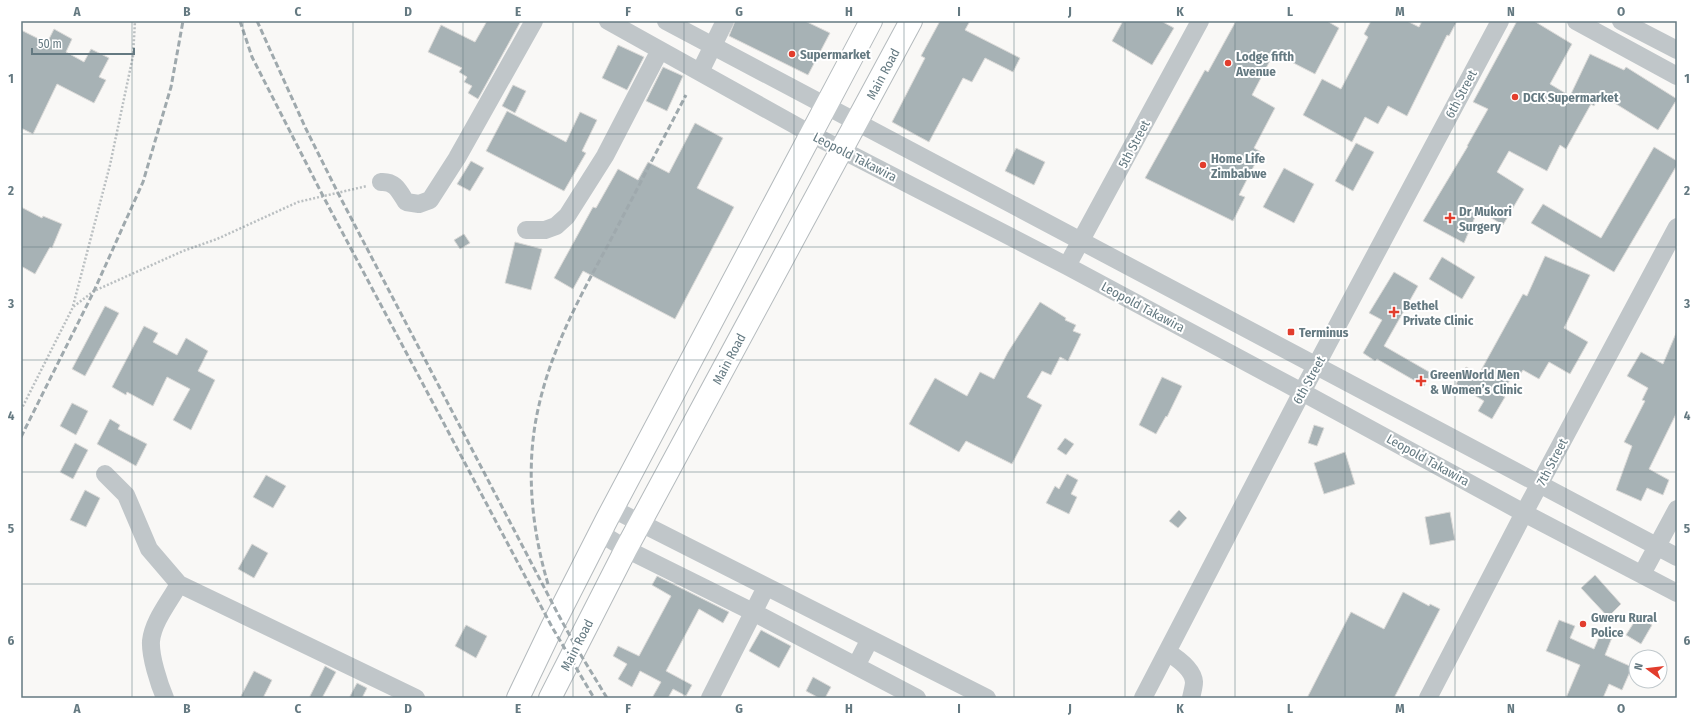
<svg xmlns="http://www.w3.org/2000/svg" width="1698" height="719" font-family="'Fira Sans Condensed',sans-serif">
	<rect width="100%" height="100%" fill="#f9f8f6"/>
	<path fill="#a7b2b5" stroke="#dbdad8" d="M487 21H521L478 99 468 93 472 86 464 82 467 77 459 72 462 68 428 52 441 25 475 42Z
		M735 21H805L830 33 808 75 729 36Z
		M940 21H970L965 30 1020 58 1013 72 985 58 972 82 963 78 929 142 892 122 925 58 921 56Z
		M1123 21H1161L1174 28 1152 65 1112 41Z
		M1236 21H1327L1339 28 1315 74 1274 53 1252 95 1275 108 1254 148 1261 152 1239 195 1245 197 1233 221 1145 178 1205 70 1208 72Z
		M1371 21H1407L1419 27 1422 21H1457L1449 36 1447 35 1407 116 1388 106 1378 124 1365 117 1352 142 1303 115 1322 79 1341 89 1368 37 1364 34Z
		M1517 21H1534L1572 44 1550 84 1570 96 1590 54 1624 70 1626 67 1677 99 1658 130 1600 94 1594 106 1591 104 1566 149 1560 145 1547 171 1509 151 1497 172 1524 189 1503 225 1478 210 1464 243 1423 221 1468 146H1467L1488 109 1473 102Z
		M54 29 72 39 66 52 84 62 91 49 109 58 99 77 106 80 94 103 57 84 33 134 21 128V30L47 43Z
		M618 45 644 57 627 90 602 78Z
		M663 67 683 76 667 111 646 101Z
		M513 85 526 91 515 113 502 106Z
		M507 111 566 142 580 112 597 120 582 151 586 153 564 191 486 151Z
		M695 123 723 138 697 188 734 207 675 319 583 271 573 289 554 278 593 207 596 208 618 169 638 180 648 162 669 173Z
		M1356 143 1374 152 1353 191 1335 181Z
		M1654 147 1677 161V165L1614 272 1531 223 1543 204 1601 238Z
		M1016 148 1045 162 1034 185 1005 171Z
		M471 161 484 168 470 191 457 184Z
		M1284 168 1314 184 1294 223 1263 207Z
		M21 207 42 218 43 216 62 224 52 248 50 247 35 274 21 266Z
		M464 234 470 243 460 249 454 240Z
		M515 242 542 249 531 290 505 283Z
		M1545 256 1590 275 1564 328 1588 342 1570 374 1549 362 1539 379 1523 370 1519 376 1514 373 1501 395 1505 397 1492 419 1478 411 1484 401 1456 384 1466 367 1479 374 1523 294 1527 296Z
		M1442 257 1475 277 1462 299 1429 279Z
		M1394 272 1418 286 1384 346 1431 373 1424 386 1377 359 1375 361 1363 353 1382 320 1369 313Z
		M1040 302 1066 318 1065 320 1076 325 1073 331 1081 334 1068 361 1060 357 1051 375 1042 371 1027 397 1042 405 1012 464 966 441 959 452 909 424 935 378 967 396 980 372 994 379 1008 352Z
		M105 306 119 313 85 376 72 369Z
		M144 326 158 333 153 342 177 355 186 338 208 351 198 371 215 380 191 430 173 420 190 389 167 377 153 406 127 392 126 395 112 387Z
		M1677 331V412L1649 469 1669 480 1663 495 1647 488 1641 501 1616 490 1632 446 1624 442 1645 401 1642 400 1648 388 1627 376 1641 352 1663 364Z
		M1162 377 1182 386 1167 417 1166 416 1156 434 1139 425Z
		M72 403 88 411 76 435 60 426Z
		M110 419 120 425 118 429 147 444 136 466 97 444Z
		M1314 425 1324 428 1317 446 1308 443Z
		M1065 438 1074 444 1066 455 1057 449Z
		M75 443 88 450 73 479 60 472Z
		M1345 452 1355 484 1324 494 1314 463Z
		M1067 474 1078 480 1071 494 1077 497 1069 514 1046 503 1055 486 1059 489Z
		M266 475 286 486 273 508 253 497Z
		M85 490 100 498 86 527 70 520Z
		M1179 510 1187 518 1178 528 1169 521Z
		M1450 512 1455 540 1430 545 1425 517Z
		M252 544 268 553 254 578 238 569Z
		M1595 575 1621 604 1608 617 1581 588Z
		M657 576 729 612 723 623 699 609 666 671 692 685 686 696 673 689 668 698H652L661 682 640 671 632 687 618 679 627 664 613 656 618 646 639 656 671 596 652 585Z
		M1403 592 1429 606 1430 604 1440 609 1394 698H1307L1351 612 1384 629Z
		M1638 616 1652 625 1641 644 1626 635Z
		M1559 620 1575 626 1570 638 1594 649 1602 630 1613 635 1605 655 1632 667 1622 690 1609 684 1603 698H1566L1580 665 1546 651Z
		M466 625 487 636 476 658 455 646Z
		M761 630 791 646 779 668 749 651Z
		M325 666 336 672 322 698H309Z
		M254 671 272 680 263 698H240Z
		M813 677 831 687 825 698H819L806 691Z
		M357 683 367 688 362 698H349Z"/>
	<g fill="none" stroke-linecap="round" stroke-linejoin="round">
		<defs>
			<path id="major" d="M518 698 552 627 607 519 871 21
				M550 698 626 549 911 21"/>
		</defs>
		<use href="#major" stroke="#b4babd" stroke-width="24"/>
		<path stroke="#babfc1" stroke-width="2.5" stroke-dasharray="2 2" stroke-linecap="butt" d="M73 306 110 165 133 56 135 21
			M21 410 73 307 94 291 183 251 217 239 298 202 367 186"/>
		<path stroke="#c0c6c9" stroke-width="18" d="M608 21 811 134 1067 266 1302 392 1524 513 1677 593
			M666 21 1677 557
			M1576 21 1677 76
			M1621 21 1677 50
			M700 72 725 21
			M381 182C395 181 399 191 406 202L419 204 430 200 457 158 534 21
			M526 230H545L556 226 567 216 605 156 660 50
			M1067 266 1200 21
			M105 474 126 495 149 549 179 584C170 601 153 621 151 641 150 656 159 684 165 698
			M613 509 987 698
			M600 533 626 549 753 612 917 698
			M1642 574 1677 509
			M179 584 416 698
			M1167 652C1177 658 1193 669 1194 682 1194 687 1192 693 1191 698
			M856 666 870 639
			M710 698 766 587
			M1143 698 1302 392 1500 21
			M1428 698 1524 513 1677 227"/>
		<use href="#major" stroke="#fff" stroke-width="22"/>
		<path stroke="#9fa9ad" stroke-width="3" stroke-dasharray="6 3" stroke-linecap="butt" d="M240 21 252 57 323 196 552 627 594 698
			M257 21 306 129 338 193 558 614 576 647 607 698
			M21 437 94 291 143 182 171 87 183 21
			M548 584C531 527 525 464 539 405 552 348 580 296 608 245 634 195 660 145 686 95"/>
	</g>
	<path fill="none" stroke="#647981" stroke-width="1" stroke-opacity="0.55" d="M132 21V698M243 21V698M353 21V698M463 21V698M573 21V698M684 21V698M794 21V698M904 21V698M1014 21V698M1125 21V698M1235 21V698M1345 21V698M1455 21V698M1566 21V698M21 134H1677M21 247H1677M21 360H1677M21 472H1677M21 584H1677"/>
	<g fill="#e23d2d" stroke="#fff" stroke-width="1.5">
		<circle cx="792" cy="54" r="4"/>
		<circle cx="1228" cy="63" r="4"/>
		<circle cx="1515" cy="97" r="4"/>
		<circle cx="1203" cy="165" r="4"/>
		<path d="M1448 212h4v4h4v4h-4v4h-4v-4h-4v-4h4z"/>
		<path d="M1392 306h4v4h4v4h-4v4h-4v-4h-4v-4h4z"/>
		<rect x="1287" y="328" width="8" height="8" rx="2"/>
		<path d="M1419 375h4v4h4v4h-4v4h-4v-4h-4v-4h4z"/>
		<circle cx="1583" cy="624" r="4"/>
	</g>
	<g text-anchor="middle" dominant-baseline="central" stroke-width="4" stroke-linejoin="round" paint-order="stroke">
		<g font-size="13" font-weight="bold" fill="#647981" stroke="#fff" text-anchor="start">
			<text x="800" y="54">Supermarket</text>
			<text x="1236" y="56">Lodge fifth<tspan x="1236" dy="15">Avenue</tspan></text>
			<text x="1523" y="97">DCK Supermarket</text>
			<text x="1211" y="158">Home Life<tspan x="1211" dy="15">Zimbabwe</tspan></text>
			<text x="1459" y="211">Dr Mukori<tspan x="1459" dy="15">Surgery</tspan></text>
			<text x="1403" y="305">Bethel<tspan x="1403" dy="15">Private Clinic</tspan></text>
			<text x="1299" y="332">Terminus</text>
			<text x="1430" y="374">GreenWorld Men<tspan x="1430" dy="15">&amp; Women’s Clinic</tspan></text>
			<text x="1591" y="617">Gweru Rural<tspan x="1591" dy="15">Police</tspan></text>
		</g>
		<g font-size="13" fill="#647981" stroke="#fff">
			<text transform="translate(883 74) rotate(-62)">Main Road</text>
			<text transform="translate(1461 94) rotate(-62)">6th Street</text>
			<text transform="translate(1134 144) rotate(-62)">5th Street</text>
			<text transform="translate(855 157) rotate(27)">Leopold Takawira</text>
			<text transform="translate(1143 307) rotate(28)">Leopold Takawira</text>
			<text transform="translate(729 359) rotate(-62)">Main Road</text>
			<text transform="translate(1309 380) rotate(-61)">6th Street</text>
			<text transform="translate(1428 460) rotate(29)">Leopold Takawira</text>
			<text transform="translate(1552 462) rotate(-62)">7th Street</text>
			<text transform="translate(577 645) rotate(-63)">Main Road</text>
		</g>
	</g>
	<rect width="1698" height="719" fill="none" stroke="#ffffff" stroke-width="44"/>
	<g transform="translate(1648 669) rotate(285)"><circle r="19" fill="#ffffff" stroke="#c1c9cd"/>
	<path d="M0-3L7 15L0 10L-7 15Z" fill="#e23d2d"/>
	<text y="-6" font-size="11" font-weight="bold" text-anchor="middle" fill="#647981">N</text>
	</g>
	<path d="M32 48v6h102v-6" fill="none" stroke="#647981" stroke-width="2"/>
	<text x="38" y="48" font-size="12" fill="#647981" stroke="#ffffff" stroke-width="3" paint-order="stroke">50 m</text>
	<rect x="22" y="22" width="1654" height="675" fill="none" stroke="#647981" stroke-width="1.5"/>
	<g font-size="13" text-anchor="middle" font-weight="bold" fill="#647981">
		<text x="77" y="16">A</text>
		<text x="187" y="16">B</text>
		<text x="298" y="16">C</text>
		<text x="408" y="16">D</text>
		<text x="518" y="16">E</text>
		<text x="628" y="16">F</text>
		<text x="739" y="16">G</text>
		<text x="849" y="16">H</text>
		<text x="959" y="16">I</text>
		<text x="1070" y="16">J</text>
		<text x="1180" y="16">K</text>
		<text x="1290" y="16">L</text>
		<text x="1400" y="16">M</text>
		<text x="1511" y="16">N</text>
		<text x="1621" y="16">O</text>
		<text x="11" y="83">1</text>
		<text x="1687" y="83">1</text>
		<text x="11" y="195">2</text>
		<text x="1687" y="195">2</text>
		<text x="11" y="308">3</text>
		<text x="1687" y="308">3</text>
		<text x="11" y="420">4</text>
		<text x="1687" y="420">4</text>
		<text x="11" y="533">5</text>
		<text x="1687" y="533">5</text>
		<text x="11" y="645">6</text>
		<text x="1687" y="645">6</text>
		<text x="77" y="713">A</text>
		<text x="187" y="713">B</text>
		<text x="298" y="713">C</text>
		<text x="408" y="713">D</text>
		<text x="518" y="713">E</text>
		<text x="628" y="713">F</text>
		<text x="739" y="713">G</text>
		<text x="849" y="713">H</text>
		<text x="959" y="713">I</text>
		<text x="1070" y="713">J</text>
		<text x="1180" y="713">K</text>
		<text x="1290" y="713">L</text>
		<text x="1400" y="713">M</text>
		<text x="1511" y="713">N</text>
		<text x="1621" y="713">O</text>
	</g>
</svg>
